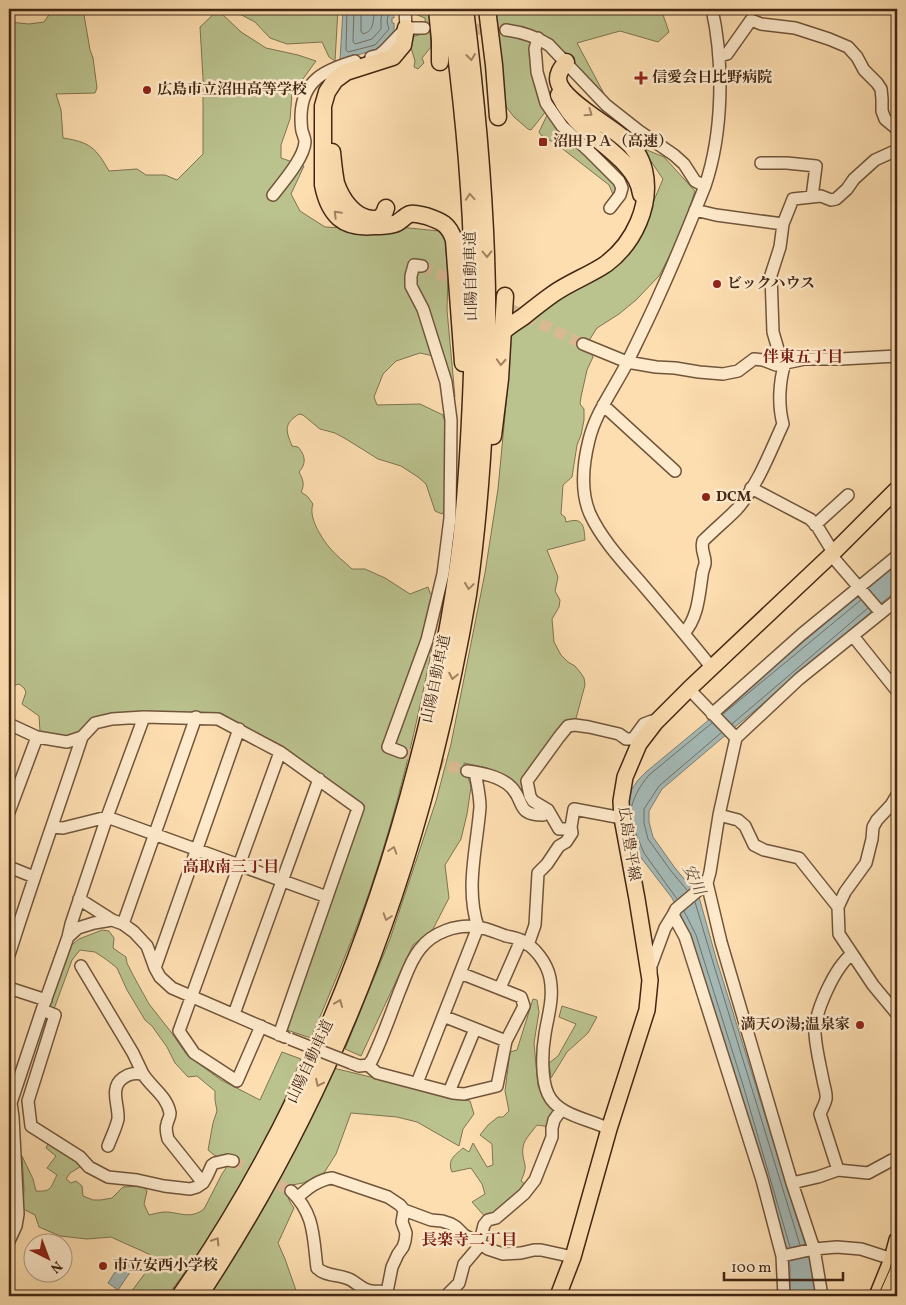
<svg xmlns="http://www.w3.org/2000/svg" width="906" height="1305" font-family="Vollkorn,'Noto Serif JP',serif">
	<rect width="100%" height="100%" fill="#fddeb0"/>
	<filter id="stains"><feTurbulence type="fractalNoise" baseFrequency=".004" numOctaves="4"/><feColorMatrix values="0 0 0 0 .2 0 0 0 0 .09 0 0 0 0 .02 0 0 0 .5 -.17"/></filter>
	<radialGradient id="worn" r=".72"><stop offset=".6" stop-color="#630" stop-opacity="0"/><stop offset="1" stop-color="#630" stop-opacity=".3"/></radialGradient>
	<path fill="#bac28e" stroke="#7e7451" d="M53 9H76L84 15 90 50 93 58 97 88 95 93 56 94 61 110 63 138C90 142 96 148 109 171L137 169 146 175H165L177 180 203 154V78L200 27 218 10 241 32 266 48 298 55 316 61 292 94 290 119 281 145V158L304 166 291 194 300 211 325 227 344 228 399 227 439 231 445 240 448 274 447 310 455 397 451 395 443 358 420 353 396 361 383 374 374 397 377 405 420 404 443 415 447 430 445 509 442 514 435 511 426 484 418 477 401 466 378 459 346 439 335 433 320 429 303 415 299 414C283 424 286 431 292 446L298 447C305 455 307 463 299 472 303 479 305 485 301 492L307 496 313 504C308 517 321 537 329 547 335 555 345 562 352 569H365L385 578 410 594 428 587 430 593 433 596 427 625 436 627C418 721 397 814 365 904 349 949 330 993 311 1038L287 1030 328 898 360 809 221 717 103 718 87 722 81 735 68 739 40 732 39 716 22 704 26 692 24 688 19 684 9 687V22L29 24 44 22Z
		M230 9H338L335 61 329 57 322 42 287 44 270 38 255 22Z
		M412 9H429L431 47 422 58 424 63 418 69 414 67 415 61 409 41 411 37 426 33 425 18 415 14Z
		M491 9H661L669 32 658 42 620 31 577 43 610 105 567 58 527 39 532 43C529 68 534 89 547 110L531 130 528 129 514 117 507 108 500 93Z
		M548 113 617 185 614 197 609 185 559 146 541 135 539 132Z
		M642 148 664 157 695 191 680 236 659 276 636 300 619 314 597 328 588 342 589 349 593 357 587 370 581 397 580 404 584 409V420L581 435 577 445 572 477 563 485 561 514 565 517 566 522C583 517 584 525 585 540L547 550 558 577 555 591 560 600 559 607 552 619 554 642 561 655 568 662 575 666 580 672 584 678 585 685 575 722 523 781 522 792 517 786 494 774 487 768 464 763V773L468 777 471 787 467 814 461 839 445 865 449 898 433 929 413 945 361 1056 345 1049 390 939 436 801 451 744 485 573 498 489 507 394 511 334 565 293 647 217 663 179Z
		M102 930 109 931 114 938 113 948 126 957 127 963 133 975 149 1004 171 1032 187 1055 221 1080 260 1100 282 1052 301 1059 278 1116 230 1208 193 1262 167 1296H128L152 1264 153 1256 111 1237 87 1239 60 1236 39 1227 35 1215 23 1209 24 1189 22 1156 33 1179 36 1191C52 1192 50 1188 57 1175L47 1168 56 1156 46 1148 49 1142 83 1165 70 1173 66 1179 71 1183 76 1181 82 1186 83 1196 93 1200H101L112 1198 123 1187 143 1186 147 1191 144 1204 149 1215C154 1214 160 1212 165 1212 179 1212 190 1220 204 1209L222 1174 232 1159 223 1155 218 1157 214 1155 208 1150 213 1123 217 1111 215 1100V1091L197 1076 188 1077 175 1063 167 1047 152 1026 145 1020 127 990 117 968 107 960 95 952 80 950 72 960 54 1009 47 1007 69 947 79 939Z
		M533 999 537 1000 539 1012 534 1043 538 1086 545 1101 556 1113 550 1127 537 1125C533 1130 528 1136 525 1141 521 1149 523 1157 525 1165 526 1170 523 1176 521 1181L526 1185 487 1219 472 1202 485 1194 482 1184 471 1168 452 1172C447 1160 454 1156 463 1148L469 1152 473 1143 487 1167 493 1165 492 1144 480 1135 488 1125 498 1117H503L509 1111 505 1091 510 1052 517 1050Z
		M562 1006 597 1017 588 1033 567 1052 551 1078 549 1063 558 1056 576 1024 559 1017Z
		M329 1067 470 1101 474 1114 463 1129 459 1146 417 1122 397 1117 351 1113 336 1154 324 1173 303 1183 292 1185C286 1196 287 1198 294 1208L278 1243 285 1259 298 1296H204Z"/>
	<path fill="#a4b9b6" stroke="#7d7f75" d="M343 9H394V18H392V23H394V31L378 49 340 60Z
		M897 564V590L662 789 649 811V822L653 837 675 868 699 897 716 958 811 1263 816 1296H790V1266L738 1086 691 936 672 898 639 855 631 836 628 801 632 789 638 780 646 772Z
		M124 1258 135 1265 118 1290 108 1283Z"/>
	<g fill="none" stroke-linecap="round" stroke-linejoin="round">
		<path stroke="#737065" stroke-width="1" d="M347 9 346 50 348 52 375 45 389 29 387 22 389 9
			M354 9 353 41 355 44 372 39 381 29V19L383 9
			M361 9V31L363 34C376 30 372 19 375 9
			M723 714 861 600
			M732 724 868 608
			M630 813C633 798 639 787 649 775L712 723
			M631 814 636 834 644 853 677 899
			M687 890 671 871 648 839 644 823V809L659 786 721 733
			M695 902 712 959 800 1245
			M684 911 696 935 743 1085 790 1247"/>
		<path stroke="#d8b991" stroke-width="11" stroke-dasharray="11 5.5" stroke-linecap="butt" d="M460 29 506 30
			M422 266 462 285
			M481 295 583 344
			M401 752 467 771
			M233 1161 291 1191"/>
		<defs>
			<path id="minor" d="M405 9 406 28
				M506 30C522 32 535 36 549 45L606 105 639 131 674 155 684 164 695 181 705 186
				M538 38 535 49 536 59 537 72 546 103 562 126 591 153 619 181 622 188 620 195 610 208
				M719 56 727 54 751 20 761 24 795 28 829 39 848 47 857 57 864 70 877 83 881 89 882 99V111L885 119 897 129
				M371 57 379 55 384 51 406 28H424
				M761 163H787L816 166 812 197
				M273 195C283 182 304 158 305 142 305 139 303 134 302 131 301 126 301 121 301 116 302 80 325 70 355 61
				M695 210 716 215 783 224
				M583 344 627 362 656 367 675 368 699 372 723 374 738 371 754 359 763 360 776 365 805 359H841L897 356
				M603 405 675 471
				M751 488 810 519 817 526 833 552
				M815 525 848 495
				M831 555 881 613
				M684 633C698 618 699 595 702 576 702 572 704 568 705 564 706 556 700 550 703 541 714 530 726 520 737 509 758 485 770 452 783 424 778 405 779 382 785 363L780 356 773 332 771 275 780 247 783 224 793 199 821 196 831 200 836 199 847 189 854 179 875 160 897 150
				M853 636 897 691
				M712 668C689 639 665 611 642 584 623 562 602 540 590 514 580 491 583 464 589 440 596 411 616 386 629 359 640 336 651 314 661 291 677 256 691 221 705 186 723 133 724 63 712 9
				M689 689 736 738
				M712 714 802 634 897 556
				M9 724 37 737 67 742 82 737 95 723 112 719 144 717 218 719 280 752 358 808 279 1035
				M401 752 388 747 427 640 443 574 450 518 451 420 446 382 423 309 411 286V276L414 265 422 266
				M467 771C481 773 500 776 511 787 525 801 516 815 543 815L548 810
				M897 795 891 805 877 820 873 827 872 839 866 863 845 892 838 907 839 934 873 985 897 1014
				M9 812 37 737
				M719 815 738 820 745 826 754 845 764 850 799 858 838 907
				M622 818 574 809 571 827 566 829H559L548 810 533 801 530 796 527 781 559 737 568 726 575 725 589 727 619 734 626 739H633L644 724 652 721 655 723
				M53 827 63 828 107 817 327 897
				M9 867 34 877
				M79 899 112 920
				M673 915 685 937 699 981 762 1180 782 1256
				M123 924 196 717
				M68 937 78 928 94 923 112 920 123 924 134 932 147 946 155 968 160 977 172 988 285 1037
				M528 945 535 925 538 873 547 864 559 846 566 842 572 833 571 827
				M9 955C32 882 58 810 82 737
				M81 966 133 1053 143 1074
				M155 968 239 729
				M651 972V966L665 928 673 915 676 909 707 883
				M9 988 46 1000
				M500 988 521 940
				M42 1010 55 1015 28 1101 31 1126 80 1157 89 1167 108 1177 137 1180 164 1186 190 1189 197 1187 203 1183 207 1176 212 1165 215 1163 228 1160 233 1161
				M234 1014 319 779
				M443 1016 506 1041
				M261 1026 237 1081 194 1053 179 1031 280 752
				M351 1063 359 1066 368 1065 372 1060C383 1037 391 1013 400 990 406 976 410 961 420 949 433 932 457 924 477 927 487 928 497 933 506 936 511 937 516 938 521 940 535 947 547 963 550 978 554 998 548 1015 545 1034 542 1051 541 1079 548 1094 558 1116 590 1119 609 1129
				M368 1065 377 1073 453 1093 464 1094 497 1086 506 1041 524 1006 521 997 460 973
				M417 1083 478 927C465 888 477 847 480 807 480 796 477 783 475 772
				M449 1092 475 1029
				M561 1110 554 1120 552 1128V1137L535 1180 524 1194 496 1218 488 1220 484 1225 480 1241 481 1244 488 1249 503 1254 521 1253 534 1250H541L573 1257
				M108 1146C111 1138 116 1128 118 1119 119 1105 109 1088 123 1078 130 1073 135 1073 143 1074 151 1087 167 1096 170 1113 170 1118 168 1119 167 1124 165 1129 167 1134 168 1139L203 1183
				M838 1170 820 1114C822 1109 825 1104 826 1099 827 1094 824 1086 823 1080 820 1065 816 1049 815 1034 814 1012 835 967 852 954
				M792 1183 818 1177 838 1170 868 1173 892 1160 897 1161
				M291 1191C315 1214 313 1237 317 1268 326 1277 340 1274 351 1280 358 1284 364 1291 372 1291 380 1292 384 1289 390 1296
				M298 1197C308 1188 318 1180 332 1178L388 1197 400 1205 404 1210 431 1220 442 1221 451 1224 456 1227 464 1235 481 1244 464 1264 459 1283 446 1296
				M9 1241 16 1226 18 1214 13 1117 11 1103 42 1010 68 937 71 924 107 817 144 717
				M387 1292 392 1267 398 1254 403 1247 405 1241 406 1233 402 1222 404 1210
				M784 1296 782 1256 814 1249 837 1247 861 1249 892 1259
				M822 1296 814 1249 792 1183 721 942 707 883 710 872 719 815 736 738 799 679 897 600"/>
			<path id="major" d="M558 1296 573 1257 609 1129 647 1010 650 980 637 899 622 818 621 801 625 777 639 744 655 723 689 689 831 555 897 489
				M877 1296 892 1259 897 1240
				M892 1296 897 1285"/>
			<path id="highway" d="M437 9 440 40V62
				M487 9 494 65 498 117
				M406 28 403 45 393 57 346 72 335 80 327 92 323 106V185C329 215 343 229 374 226 381 226 387 226 394 224 400 223 404 216 410 214 415 213 421 215 426 216 441 221 449 224 454 240L463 363
				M559 95C565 107 573 118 583 127 602 145 638 166 641 194
				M332 152C333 162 334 173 336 183 341 198 354 219 373 219 380 220 384 215 386 208
				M502 333C508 326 516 322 523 317 533 309 543 301 553 294 570 282 590 275 606 264 634 243 652 205 644 170 641 158 634 147 624 139 609 125 559 99 558 79 558 72 562 68 566 62
				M493 436 500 379 505 296
				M180 1296C292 1135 369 951 418 761 437 689 452 616 461 542 467 486 470 429 472 373 473 330 474 287 472 245 469 166 461 87 450 9
				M199 1296C305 1136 382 959 430 773 445 714 458 655 468 595 477 532 482 469 485 406 486 386 487 366 487 346 489 233 479 121 465 9"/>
		</defs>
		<use href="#minor" stroke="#71553b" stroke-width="14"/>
		<use href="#major" stroke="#422714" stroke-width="18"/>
		<use href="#highway" stroke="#422714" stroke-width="19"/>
		<use href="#minor" stroke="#feeacc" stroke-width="11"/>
		<use href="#major" stroke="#fddeb0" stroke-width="15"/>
		<use href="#highway" stroke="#fddeb0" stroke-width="16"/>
		<path stroke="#422714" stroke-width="1" d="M878 1296 890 1269 897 1244
			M890 1296 897 1279"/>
		<defs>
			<path id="minor-bridge" d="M290 1039 351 1063"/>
		</defs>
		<use href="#minor-bridge" stroke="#71553b" stroke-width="14" stroke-linecap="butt"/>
		<use href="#minor-bridge" stroke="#feeacc" stroke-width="11"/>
	</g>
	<defs><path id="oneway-chevron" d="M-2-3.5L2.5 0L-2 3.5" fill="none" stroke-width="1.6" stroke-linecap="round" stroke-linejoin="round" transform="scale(1.25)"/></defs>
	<g stroke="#a08262">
		<use href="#oneway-chevron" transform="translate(471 57) rotate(83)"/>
		<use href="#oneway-chevron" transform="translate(589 113) rotate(35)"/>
		<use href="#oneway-chevron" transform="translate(470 197) rotate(-94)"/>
		<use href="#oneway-chevron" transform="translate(337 214) rotate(-135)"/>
		<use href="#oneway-chevron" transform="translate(487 254) rotate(89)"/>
		<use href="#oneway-chevron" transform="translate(501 362) rotate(93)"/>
		<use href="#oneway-chevron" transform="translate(469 586) rotate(98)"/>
		<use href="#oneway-chevron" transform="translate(453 676) rotate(101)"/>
		<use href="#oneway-chevron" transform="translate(393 850) rotate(-72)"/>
		<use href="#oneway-chevron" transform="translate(387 917) rotate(108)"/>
		<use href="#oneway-chevron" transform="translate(339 1003) rotate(-68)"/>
		<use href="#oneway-chevron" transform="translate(319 1083) rotate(115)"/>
		<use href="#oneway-chevron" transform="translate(216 1241) rotate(-58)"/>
	</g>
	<g fill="#8f2418" stroke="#feeacc" stroke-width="2">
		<path d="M638.5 70.5h5v5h5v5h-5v5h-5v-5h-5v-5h5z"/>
		<circle cx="147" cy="90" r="5"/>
		<rect x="538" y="137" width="10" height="10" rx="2.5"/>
		<circle cx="717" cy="284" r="5"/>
		<circle cx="706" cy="497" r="5"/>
		<circle cx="860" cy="1025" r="5"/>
		<circle cx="103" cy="1266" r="5"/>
	</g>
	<g text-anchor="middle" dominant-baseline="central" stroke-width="5" stroke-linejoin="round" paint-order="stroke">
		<g font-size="15" font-weight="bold" fill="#422714" stroke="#feeacc" text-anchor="start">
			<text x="652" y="78">信愛会日比野病院</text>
			<text x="157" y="90">広島市立沼田高等学校</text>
			<text x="553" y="142">沼田ＰＡ（高速）</text>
			<text x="727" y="284">ビックハウス</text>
			<text x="716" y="497">DCM</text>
			<text x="850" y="1025" text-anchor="end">満天の湯;温泉家</text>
			<text x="113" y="1266">市立安西小学校</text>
		</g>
		<g font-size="15" fill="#422714" stroke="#feeacc">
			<text transform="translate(472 276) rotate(-91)">山陽自動車道</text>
			<text transform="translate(437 679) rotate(-78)">山陽自動車道</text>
			<text transform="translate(628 844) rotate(81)">広島豊平線</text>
			<text transform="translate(311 1062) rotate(-65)">山陽自動車道</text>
		</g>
		<g font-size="16" font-weight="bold" fill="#7a1f14" stroke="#feeacc">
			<text x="803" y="358">伴東五丁目</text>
			<text x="231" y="868">高取南三丁目</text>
			<text x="469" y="1241">長楽寺二丁目</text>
		</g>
		<g font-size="16" font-style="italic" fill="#5a4c3c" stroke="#feeacc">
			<text transform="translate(693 880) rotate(65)">安川</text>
		</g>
	</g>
	<rect width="906" height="1305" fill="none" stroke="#fddeb0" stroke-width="30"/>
	<rect x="10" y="10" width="886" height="1285" fill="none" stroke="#422714" stroke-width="2.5"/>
	<rect x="15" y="15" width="876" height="1275" fill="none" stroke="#422714"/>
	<g transform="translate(48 1258) rotate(138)"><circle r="24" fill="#feeacc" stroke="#b39c82"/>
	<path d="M0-4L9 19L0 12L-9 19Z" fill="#8f2418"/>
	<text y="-8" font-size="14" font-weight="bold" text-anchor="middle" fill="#422714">N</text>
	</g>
	<path d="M724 1272v8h119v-8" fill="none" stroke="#422714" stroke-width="2.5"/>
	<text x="731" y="1272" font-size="15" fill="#422714" stroke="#feeacc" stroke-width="4" paint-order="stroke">100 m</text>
	<rect width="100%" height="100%" filter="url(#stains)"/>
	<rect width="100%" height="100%" fill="url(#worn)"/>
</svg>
